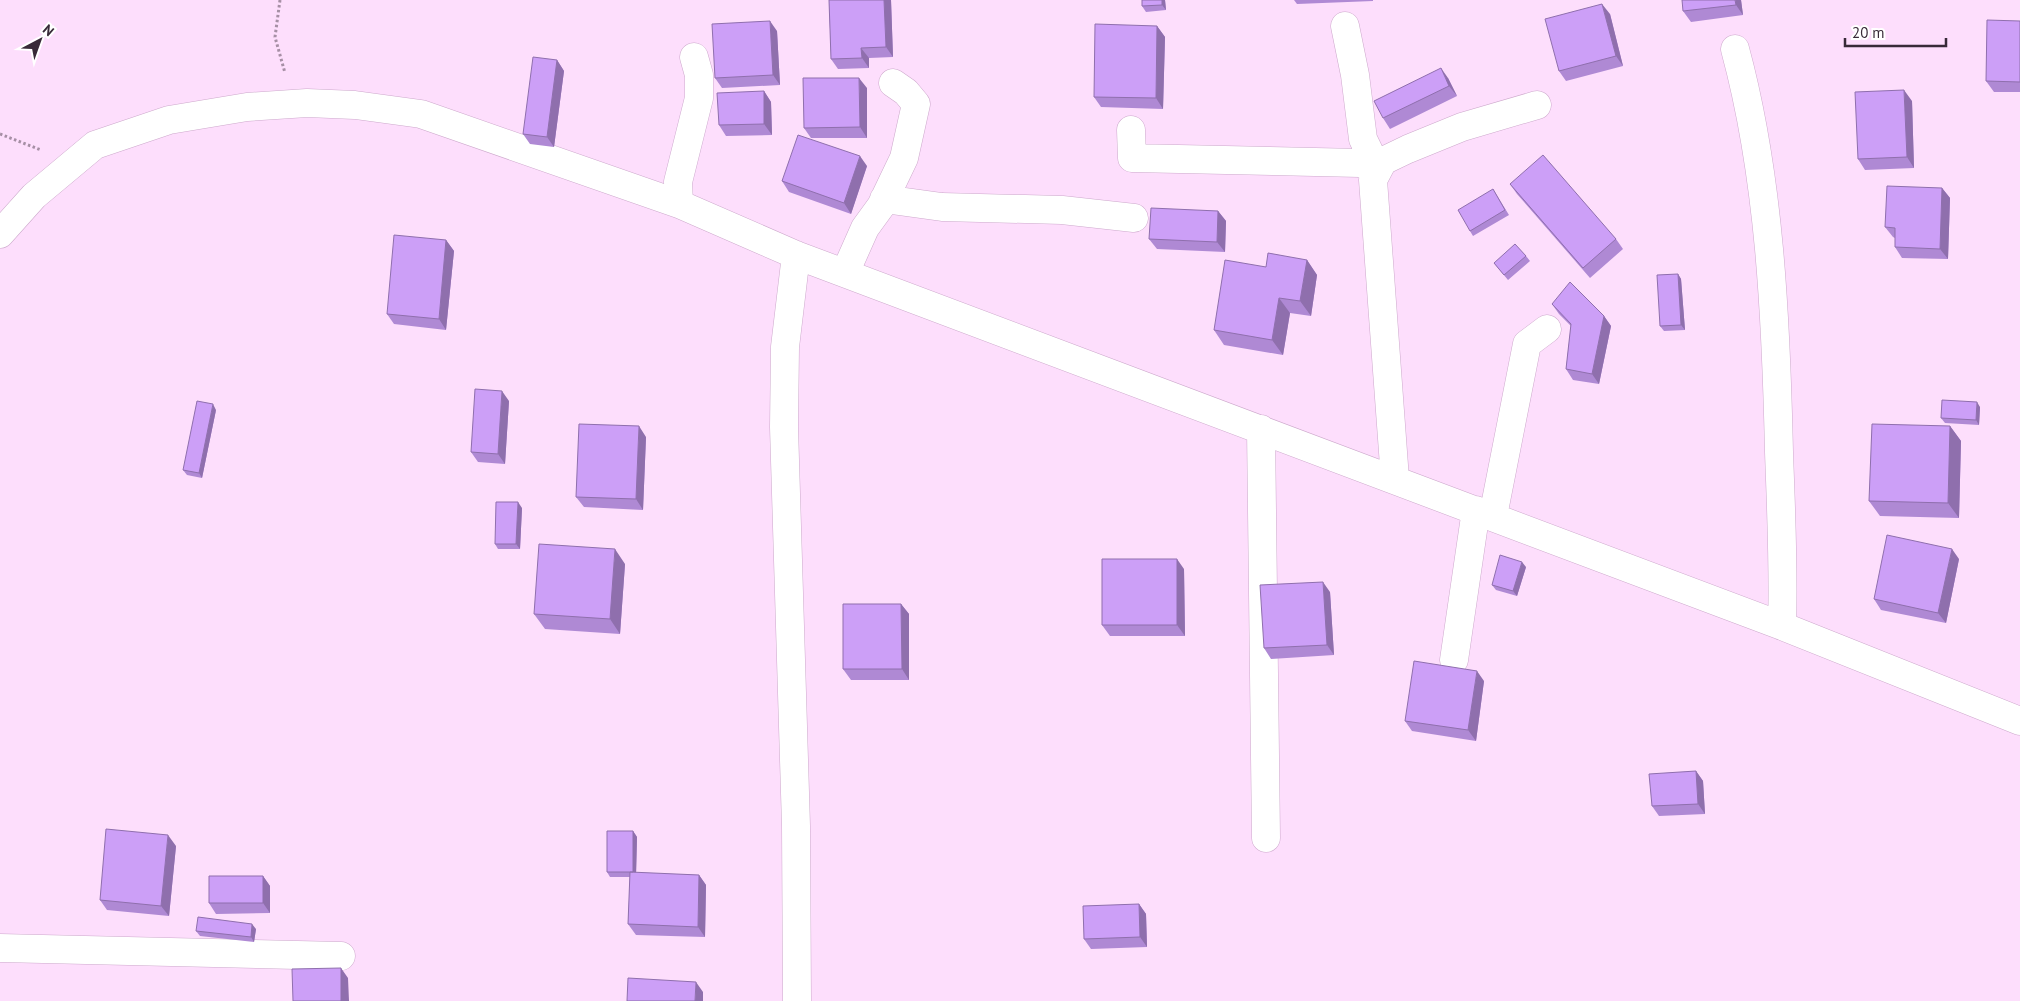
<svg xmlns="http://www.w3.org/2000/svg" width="2020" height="1001" font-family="'PT Sans',sans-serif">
	<rect width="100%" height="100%" fill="#fddefc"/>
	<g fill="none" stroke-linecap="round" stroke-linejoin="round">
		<defs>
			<path id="minor" d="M1735 49C1770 178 1776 319 1779 452 1781 510 1784 568 1782 626
				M1131 130 1132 158 1360 163 1378 170 1363 139 1355 75 1345 26
				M884 199 942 207 1062 210 1134 218
				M679 204 678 182 699 98V75L694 57
				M0 234 34 196 95 145 169 120 247 107 307 103 355 105 421 114 679 204 796 255 1782 626 2020 721
				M796 255 785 347 784 427 796 826 797 1001
				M845 273 865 228 881 206 904 158 916 104 906 92 893 83
				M1261 429 1266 838
				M1395 479 1373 180 1383 161 1408 149 1462 127 1537 105
				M1493 516 1527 344 1547 329
				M1454 660 1476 510
				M0 948 341 956"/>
		</defs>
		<use href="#minor" stroke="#cda9cc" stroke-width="29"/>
		<path stroke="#a68fa5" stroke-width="3" stroke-dasharray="2.5 2.5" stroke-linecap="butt" d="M280 0 275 37 285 73
			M0 134 41 150"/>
		<use href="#minor" stroke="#fff" stroke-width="28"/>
	</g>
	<path fill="#af89d4" d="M829 0H891L893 57 869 58V68L838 69 831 59Z
		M1142 0H1165L1166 10 1146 12 1142 6Z
		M1294 0H1373V1L1297 4Z
		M1741 0 1743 15 1691 22 1683 11Z
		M1610 14 1623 66 1566 81 1559 71Z
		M2020 21V92H1994L1986 81Z
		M1157 26 1165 37 1163 109 1101 107 1094 97Z
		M777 31 780 85 722 88 715 78Z
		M557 60 564 71 554 147 530 144 523 134Z
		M1448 78 1457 96 1390 129 1383 118Z
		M867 88V138H811L804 128Z
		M764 91 771 102 772 135 726 136 719 125Z
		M1912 101 1914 168 1865 170 1858 159Z
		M867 166 851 214 789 192 782 181Z
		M1510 184 1616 239 1623 249 1590 278 1517 194Z
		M1942 188 1950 198 1948 259 1902 258 1895 247V238L1893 237 1885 227Z
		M1493 189 1509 215 1473 236 1470 231Z
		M1218 211 1226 221 1225 252 1157 249 1149 239Z
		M446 240 454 251 446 330 394 324 387 314Z
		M1526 256 1530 261 1508 280 1494 263Z
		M1307 260 1317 275 1311 316 1290 313 1283 355 1224 345 1214 330 1266 267Z
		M1678 274 1681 279 1685 330 1664 331 1660 326Z
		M1552 304 1604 316 1611 326 1599 384 1573 380 1566 369 1571 326 1559 314Z
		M509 401 505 464 478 462 471 452Z
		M1980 407 1979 425 1945 423 1941 418Z
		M216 410 202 478 187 475 183 470Z
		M1950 426 1961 441 1959 518 1880 516 1869 501Z
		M646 437 643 510 584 507 576 497Z
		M522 508 520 549H498L495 544Z
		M1959 559 1946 623 1881 610 1874 599Z
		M625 564 620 634 545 629 534 614Z
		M1526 567 1517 596 1496 590 1492 585Z
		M1184 569 1185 636H1110L1102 625Z
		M1330 592 1334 655 1271 659 1264 648Z
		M901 604 909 614V680H851L843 669Z
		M1484 681 1476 741 1412 731 1405 721Z
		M1696 771 1703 781 1705 814 1659 816 1652 806Z
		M633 831 637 837 636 873 699 875 706 885 705 937 636 935 628 924 630 877H610L607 872Z
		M176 846 169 916 107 910 100 900Z
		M263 876 270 886V913L216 914 209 903Z
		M1139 904 1146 914 1147 947 1091 949 1084 939Z
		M256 929 254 942 200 936 196 931Z"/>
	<path fill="#8f6fad" d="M884 0H891L893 57 886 47Z
		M1162 0H1165L1166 10 1162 5Z
		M1735 0H1741L1743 15 1736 5Z
		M1602 4 1610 14 1623 66 1616 56Z
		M770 21 777 31 780 85 773 75Z
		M1157 26 1165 37 1163 109 1156 98Z
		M861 48 869 58V68L862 58Z
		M557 60 564 71 554 147 547 137Z
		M1441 68 1448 78 1457 96 1449 86Z
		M859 78 867 88V138L860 127Z
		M1904 90 1912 101 1914 168 1907 157Z
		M764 91 771 102 772 135 764 124Z
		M860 156 867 166 851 214 844 203Z
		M1942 188 1950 198 1948 259 1940 249Z
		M1218 211 1226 221 1225 252 1217 242Z
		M446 240 454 251 446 330 439 319Z
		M1307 260 1317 275 1311 316 1300 301Z
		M1678 274 1681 279 1685 330 1681 325Z
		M1279 298 1290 313 1283 355 1272 340Z
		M1604 316 1611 326 1599 384 1592 374Z
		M502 391 509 401 505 464 498 454Z
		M1977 402 1980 407 1979 425 1976 420Z
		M213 404 216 410 202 478 199 473Z
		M639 426 646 437 643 510 636 499Z
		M1950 426 1961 441 1959 518 1948 503Z
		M518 502 522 508 520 549 516 544Z
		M615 549 625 564 620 634 610 619Z
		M1952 549 1959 559 1946 623 1938 613Z
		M1177 559 1184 569 1185 636 1177 625Z
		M1522 562 1526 567 1517 596 1513 591Z
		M1323 582 1330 592 1334 655 1327 645Z
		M901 604 909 614V680L902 669Z
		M1477 671 1484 681 1476 741 1468 730Z
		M1696 771 1703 781 1705 814 1698 804Z
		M633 831 637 837 636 877 633 872Z
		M168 835 176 846 169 916 161 906Z
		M699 875 706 885 705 937 698 927Z
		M263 876 270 886V913L263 903Z
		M1139 904 1146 914 1147 947 1140 937Z
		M252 924 256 929 254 942 251 937Z
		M341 968 348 978 349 1001H341Z
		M696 982 703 992V1001H695Z"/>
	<path fill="#cc9ff7" stroke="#8f6fad" d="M829 0H884L886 47 861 48 862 58 831 59Z
		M1142 0H1162V5L1142 6Z
		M1682 0H1735L1736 5 1683 11Z
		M1602 4 1616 56 1559 71 1545 19Z
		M1987 20 2020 21V82L1986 81Z
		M770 21 773 75 715 78 712 24Z
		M1095 24 1157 26 1156 98 1094 97Z
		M533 57 557 60 547 137 523 134Z
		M1441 68 1449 86 1383 118 1374 101Z
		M803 78H859L860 127 804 128Z
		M1904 90 1907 157 1858 159 1855 92Z
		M764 91V124L719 125 717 93Z
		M798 135 860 156 844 203 782 181Z
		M1543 155 1616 239 1583 268 1510 184Z
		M1887 186 1942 188 1940 249 1895 247V228L1885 227Z
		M1493 189 1505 210 1470 231 1458 210Z
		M1151 208 1218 211 1217 242 1149 239Z
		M394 235 446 240 439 319 387 314Z
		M1515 244 1526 256 1504 275 1494 263Z
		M1268 253 1307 260 1300 301 1279 298 1272 340 1214 330 1225 260 1266 267Z
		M1678 274 1681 325 1660 326 1657 275Z
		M1570 282 1604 316 1592 374 1566 369 1571 324 1552 304Z
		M475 389 502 391 498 454 471 452Z
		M1942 400 1977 402 1976 420 1941 418Z
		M197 401 213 404 199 473 183 470Z
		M579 424 639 426 636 499 576 497Z
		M1872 424 1950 426 1948 503 1869 501Z
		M496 502H518L516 544H495Z
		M1887 535 1952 549 1938 613 1874 599Z
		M539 544 615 549 610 619 534 614Z
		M1500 555 1522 562 1513 591 1492 585Z
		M1102 559H1177V625H1102Z
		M1323 582 1327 645 1264 648 1260 585Z
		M843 604H901L902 669H843Z
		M1414 661 1477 671 1468 730 1405 721Z
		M1696 771 1698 804 1652 806 1649 774Z
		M106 829 168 835 161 906 100 900Z
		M607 831H633V872H607Z
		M630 872 699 875 698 927 628 924Z
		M209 876H263V903H209Z
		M1139 904 1140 937 1084 939 1083 906Z
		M198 917 252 924 251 937 196 931Z
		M341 968V1001H293L292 969Z
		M628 978 696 982 695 1001H627Z"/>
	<g transform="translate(40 40) rotate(41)" stroke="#ffffff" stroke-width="4" paint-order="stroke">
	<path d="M0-4L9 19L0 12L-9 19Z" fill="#382a38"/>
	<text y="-8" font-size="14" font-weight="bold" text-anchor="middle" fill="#382a38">N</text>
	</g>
	<path d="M1845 38v8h101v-8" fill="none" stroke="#382a38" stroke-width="2.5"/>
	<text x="1852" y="38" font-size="15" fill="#382a38" stroke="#ffffff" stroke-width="4" paint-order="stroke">20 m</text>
</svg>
